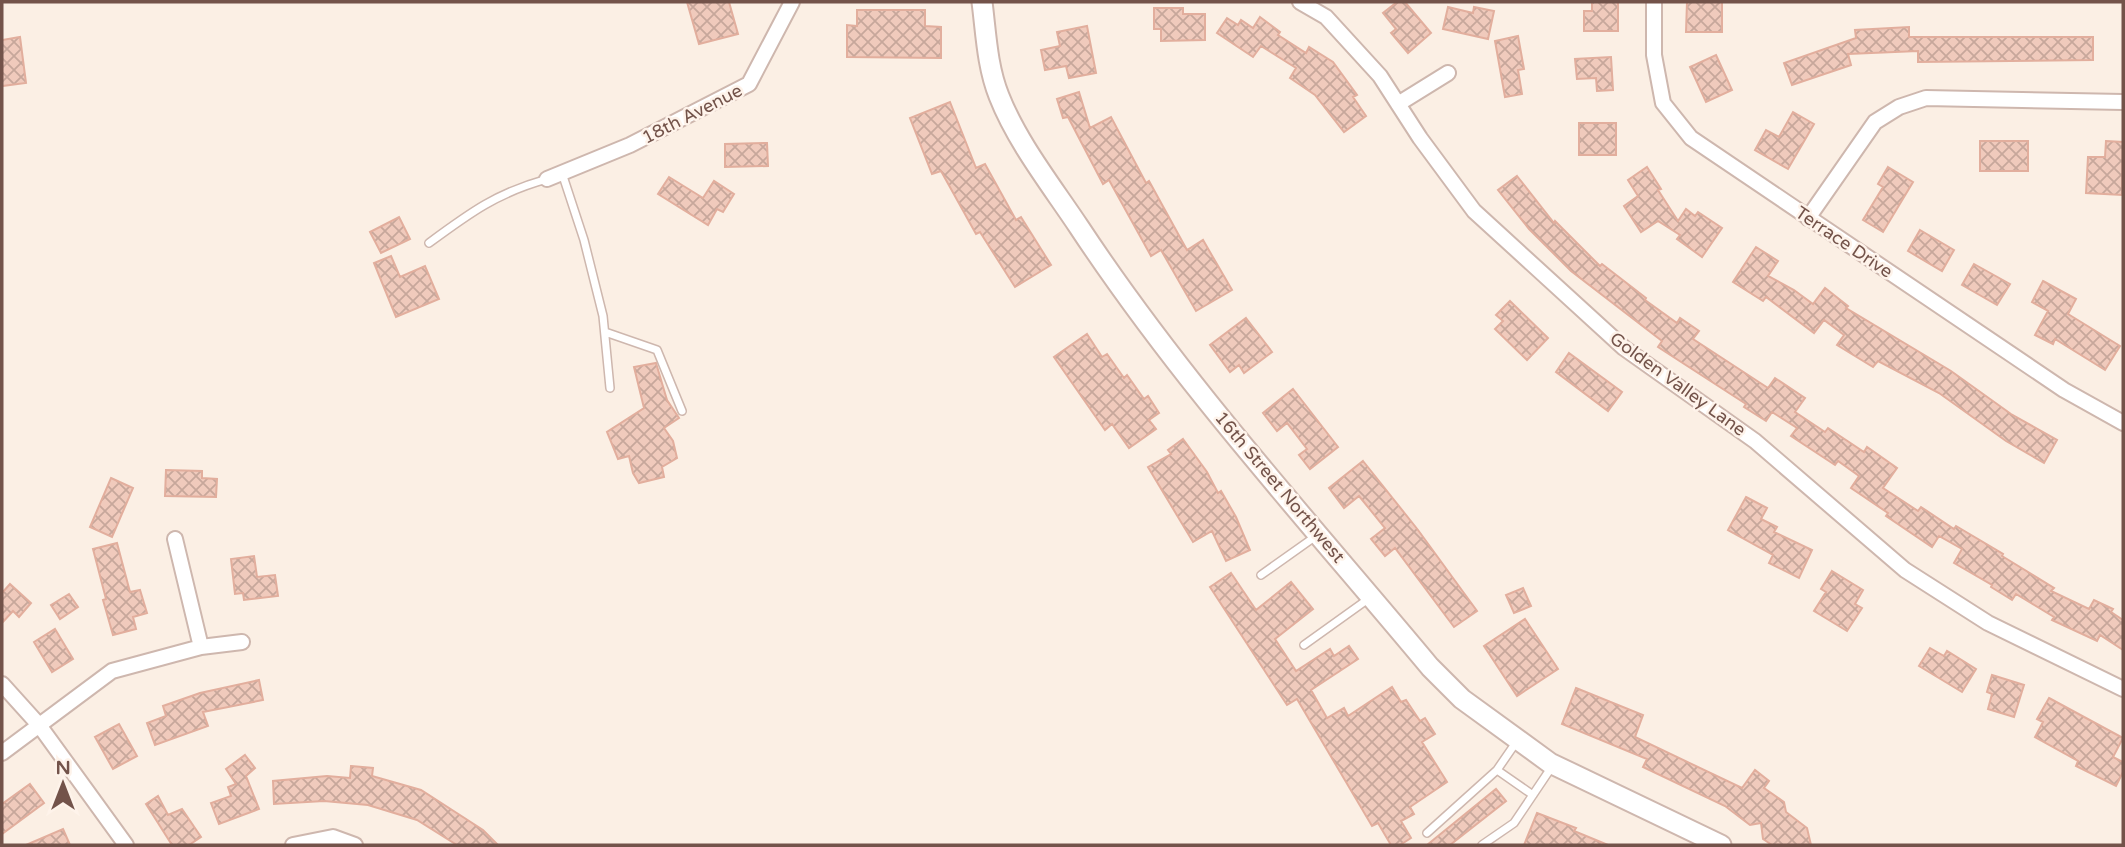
<svg xmlns="http://www.w3.org/2000/svg" width="2125" height="847" font-family="'Varela Round',sans-serif">
	<defs>
		<pattern id="building-cross-hatch" width="8" height="8" patternUnits="userSpaceOnUse" patternTransform="scale(1.75)"><rect width="8" height="8" fill="#f0cabc"/><path d="M0 0l8 8M0 8l8-8" fill="none" stroke="#c7a79b"/></pattern>
	</defs>
	<rect width="100%" height="100%" fill="#fbefe4"/>
	<path fill="url(#building-cross-hatch)" stroke="#e2ae9d" stroke-width="2" d="M687 2H729L738 34 699 44Z
		M1397 2H1405L1431 33 1408 53 1391 33 1396 29 1383 13Z
		M1592 2H1618V31H1584V11H1592Z
		M1687 2H1722V32H1686Z
		M1448 7 1473 13 1474 7 1494 11 1488 39 1443 29Z
		M1154 8H1183V14H1205V40L1161 41V29H1154Z
		M857 10H925V26L941 27V58L847 57V25L857 26Z
		M1260 17 1280 32 1278 35 1306 53 1309 47 1333 62 1357 95 1353 97 1366 116 1344 132 1315 95 1290 78 1296 68 1261 46 1253 57 1217 33 1227 18 1238 25 1241 20 1253 28Z
		M1087 26 1096 73 1069 78 1066 66 1045 70 1041 50 1060 46 1057 32Z
		M1909 27V37H2093V60L1918 62V51L1848 54 1851 65 1792 85 1784 63 1856 38 1855 30Z
		M1518 36 1524 69 1518 70 1522 94 1505 97 1495 41Z
		M20 37 26 83 2 86V40Z
		M1716 55 1732 90 1706 102 1690 67Z
		M1611 57 1613 90 1597 91 1596 78 1577 79 1575 59Z
		M1079 92 1090 128 1111 117 1146 183 1149 181 1187 250 1203 240 1232 290 1196 311 1161 250 1151 256 1109 180 1103 184 1068 117 1063 118 1057 99Z
		M950 102 976 168 985 164 1016 220 1021 217 1051 265 1015 287 980 232 976 234 941 171 932 174 910 118Z
		M1793 112 1814 124 1788 169 1755 150 1766 130 1779 137Z
		M1579 123H1616V155H1579Z
		M1980 141H2028V171H1980Z
		M2106 141 2123 142 2122 195 2086 193 2088 157H2105Z
		M767 143 768 166 725 167V144Z
		M1647 167 1661 189 1658 190 1678 221 1686 209 1695 216 1698 212 1722 228 1702 257 1677 239 1680 235 1658 221 1641 232 1624 206 1638 196 1628 180Z
		M1888 167 1913 182 1883 232 1863 220 1883 187 1878 184Z
		M1517 176 1554 223 1555 221 1600 266 1602 264 1646 298 1645 300 1677 323 1680 318 1699 331 1693 339 1768 388 1775 378 1805 398 1795 412 1825 432 1828 428 1864 452 1867 447 1897 468 1883 488 1918 511 1921 507 1954 529 1956 526 2003 554 2002 556 2054 588 2051 591 2089 609 2094 600 2113 609 2111 612 2123 620V650L2100 635 2097 641 2052 620 2054 617 2016 594 2012 600 1991 587 1992 585 1954 563 1962 549 1939 536 1932 547 1886 516 1888 513 1851 488 1859 476 1838 461 1835 465 1791 436 1797 428 1772 412 1766 421 1744 407 1746 404 1658 347 1662 341 1571 271 1529 229 1498 190Z
		M669 177 703 198 714 181 734 194 723 212 717 209 708 225 658 194Z
		M399 217 410 239 381 253 370 232Z
		M1920 230 1954 250 1942 271 1908 251Z
		M1756 247 1778 261 1768 276 1794 290 1813 304 1825 288 1848 306 1846 308 1951 371 2011 414 2057 440 2044 463 2006 441 1939 393 1878 361 1873 367 1837 345 1844 335 1824 320 1814 333 1766 297 1763 301 1733 282Z
		M391 256 400 277 425 266 439 299 396 317 374 263Z
		M1974 264 2010 284 1997 305 1962 285Z
		M2043 281 2076 299 2068 314 2120 346 2105 370 2055 339 2053 344 2035 335 2048 311 2032 302Z
		M1510 301 1548 338 1527 360 1495 329 1503 321 1496 315Z
		M1246 318 1272 352 1244 373 1239 365 1230 372 1210 345Z
		M1087 334 1102 357 1107 354 1124 378 1127 375 1144 399 1148 396 1159 413 1149 420 1156 429 1129 448 1112 424 1105 430 1054 357Z
		M1569 353 1622 392 1608 411 1556 372Z
		M656 363 667 400 679 418 664 428 673 441 677 458 662 467 664 477 639 483 633 473 629 456 618 459 607 432 644 408 634 367Z
		M1293 389 1338 447 1310 469 1299 455 1307 449 1287 423 1277 431 1263 413Z
		M1183 439 1207 472 1218 493 1221 491 1236 517 1250 550 1226 561 1212 531 1193 542 1148 467 1171 454 1168 450Z
		M1363 461 1418 530 1477 611 1454 627 1395 548 1385 556 1371 539 1385 528 1359 496 1344 508 1329 488Z
		M166 470 202 471V478L217 479 216 497 165 496Z
		M111 478 133 488 112 537 90 527Z
		M1746 497 1767 508 1761 519 1777 527 1774 532 1812 550 1799 578 1769 563 1773 555 1728 530Z
		M117 543 130 592 140 590 147 613 133 617 136 629 113 635 103 600 106 599 93 549Z
		M254 556 257 577 275 575 278 596 244 600 243 593 235 594 231 559Z
		M1832 571 1863 590 1855 604 1862 608 1847 631 1814 611 1826 592 1821 589Z
		M1231 573 1256 610 1291 582 1313 609 1275 639 1296 671 1330 649 1334 656 1349 646 1358 659 1311 690 1327 718 1344 708 1348 716 1392 687 1401 702 1406 700 1420 721 1425 718 1435 734 1422 742 1447 782 1410 807 1414 814 1401 821 1411 838 1400 845H1391L1378 823 1372 826 1297 699 1287 705 1210 587Z
		M10 584 31 603 19 617 13 611 2 623V593Z
		M1523 588 1531 606 1514 613 1506 595Z
		M69 594 78 607 60 619 51 605Z
		M1525 619 1558 669 1517 696 1484 646Z
		M55 629 73 659 52 672 34 642Z
		M1930 648 1944 656 1947 651 1976 669 1962 692 1919 666Z
		M1992 675 2024 685 2014 717 1988 709 1992 694 1987 692Z
		M259 680 263 700 203 712 208 726 155 745 147 723 166 716 163 706 200 693Z
		M1576 688 1643 715 1635 737 1742 788 1755 770 1769 781 1764 788 1784 802 1786 812 1807 828 1811 845H1772L1763 839 1761 823 1750 825 1725 806 1643 767 1647 759 1562 724Z
		M2049 698 2123 738 2113 757 2123 762V772L2116 786 2076 766 2078 761 2035 737 2043 722 2037 719Z
		M119 724 137 756 113 769 95 737Z
		M245 755 255 768 246 776 259 809 219 824 211 803 231 796 228 787 236 784 226 769Z
		M351 766 373 768 372 776 421 790 483 830 498 845H457L417 820 368 805 324 801 274 804 273 781 327 776 350 778Z
		M30 784 44 803 2 834V804Z
		M1496 789 1506 801 1450 845H1427Z
		M158 796 168 815 182 809 201 837 189 845H172L146 804Z
		M1537 813 1576 828 1574 831 1608 845H1524Z
		M63 829 70 845H26Z"/>
	<g fill="none" stroke-linecap="round" stroke-linejoin="round">
		<defs>
			<path id="service" d="M562 173 584 240 603 316 610 388
				M429 243C471 212 497 193 547 179
				M605 332 657 350 682 411
				M1261 575 1316 536
				M1304 645 1371 597
				M1517 741 1497 770 1533 795
				M1427 833 1497 770
				M1482 845 1514 823 1553 765"/>
			<path id="minor" d="M1300 2 1326 17 1380 76 1420 138 1474 211 1624 348 1755 441 1905 570 1988 623 2123 689
				M1654 2V55L1663 103 1691 138 2064 390 2123 423
				M1398 104 1448 73
				M547 179 630 145 749 84 792 2
				M1808 218 1875 122 1899 107 1926 98 2123 102
				M175 539 201 647
				M2 684 39 725 126 845
				M2 753 112 671 201 647 242 642
				M293 845 333 837 355 845"/>
			<path id="tertiary" d="M982 2C986 33 987 66 999 96 1017 142 1051 185 1079 227 1182 383 1310 523 1430 667L1462 699 1550 763 1721 845"/>
		</defs>
		<use href="#service" stroke="#ceb7ae" stroke-width="10"/>
		<use href="#minor" stroke="#ceb7ae" stroke-width="18"/>
		<use href="#tertiary" stroke="#ceb7ae" stroke-width="23"/>
		<use href="#service" stroke="#fff" stroke-width="7"/>
		<use href="#minor" stroke="#fff" stroke-width="14"/>
		<use href="#tertiary" stroke="#fff" stroke-width="19"/>
	</g>
	<g text-anchor="middle" dominant-baseline="central" stroke-width="5" stroke-linejoin="round" paint-order="stroke">
		<g font-size="18" fill="#73534a" stroke="#fef3ea">
			<text transform="translate(692 114) rotate(-27)">18th Avenue</text>
			<text transform="translate(1844 242) rotate(34)">Terrace Drive</text>
			<text transform="translate(1678 384) rotate(36)">Golden Valley Lane</text>
			<text transform="translate(1280 487) rotate(50)">16th Street Northwest</text>
		</g>
	</g>
	<rect width="2125" height="847" fill="none" stroke="#73534a" stroke-width="7"/>
	<g transform="translate(63 784)" stroke="#fef3ea" stroke-width="5" paint-order="stroke">
	<path d="M0-5L12 26L0 18L-12 26Z" fill="#73534a"/>
	<text y="-10" font-size="19" font-weight="bold" text-anchor="middle" fill="#73534a">N</text>
	</g>
</svg>
